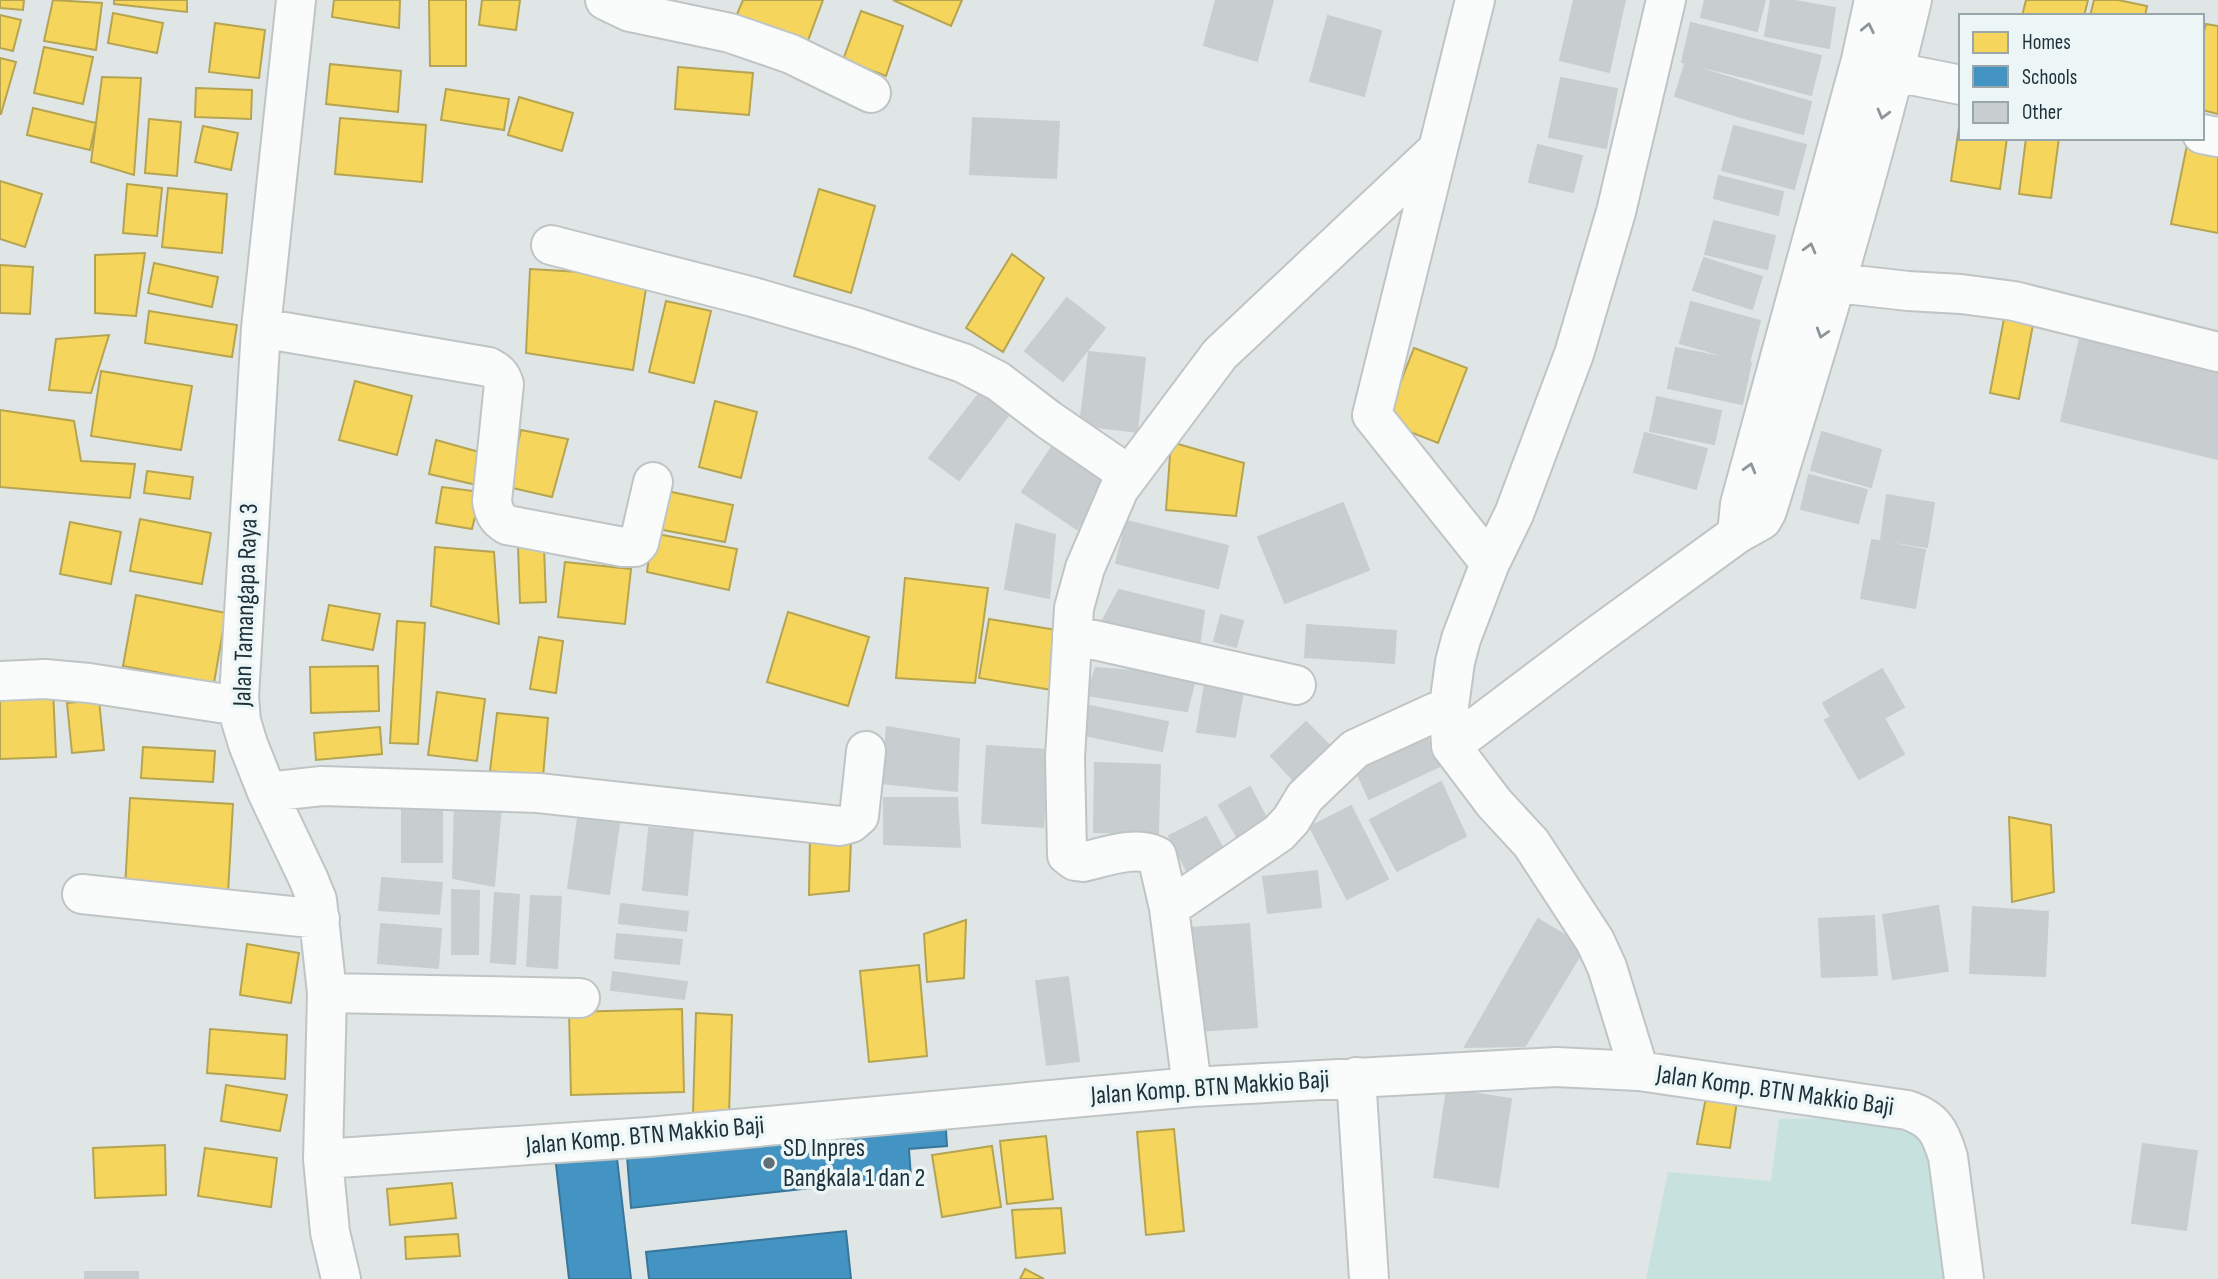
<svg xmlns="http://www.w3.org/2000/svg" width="2218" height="1279" font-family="'Sofia Sans Condensed',sans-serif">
	<rect width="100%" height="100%" fill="#e0e6e6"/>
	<path fill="#c7e2de" d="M1843 1118 1923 1133 1943 1223 1950 1279H1646L1668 1172 1771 1181 1779 1119Z"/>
	<path fill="#f6d55c" stroke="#b5a452" stroke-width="2" d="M0 0H24L23 10 0 8Z
		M53 0 102 3 96 50 44 41Z
		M114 0H187V12L114 4Z
		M334 0H400L399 28 332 17Z
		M429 0H466V66H430Z
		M482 0H520L516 30 479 25Z
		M743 0H823L806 46 735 19Z
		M893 0H962L951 26Z
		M2026 0H2088L2084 16H2022Z
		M2094 0H2118L2147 6 2145 16H2090Z
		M861 11 903 26 886 76 843 60Z
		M113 13 163 23 157 53 108 43Z
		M0 15 21 20 13 51 0 48Z
		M215 23 265 30 259 78 209 72Z
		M2206 24 2218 26V114L2202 110V39Z
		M44 47 93 57 83 104 34 93Z
		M0 58 16 62 1 114H0Z
		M330 64 401 71 398 112 326 104Z
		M678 67 753 73 749 115 675 109Z
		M102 77 141 78 134 175 91 162Z
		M196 88 252 90 251 119 195 117Z
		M446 89 509 99 504 130 441 120Z
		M519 97 573 113 562 151 508 135Z
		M33 108 96 123 90 150 27 135Z
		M1961 114V138H2007L2000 189 1951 181Z
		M340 118 426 125 422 182 335 174Z
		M149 119 181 122 177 176 145 173Z
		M203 126 238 133 231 170 195 162Z
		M2026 138H2059L2051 198 2019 194Z
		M2188 140 2218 145V233L2171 224Z
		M0 181 42 194 25 247 0 239Z
		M127 184 162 188 157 236 123 233Z
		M168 188 227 194 222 253 162 247Z
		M819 189 875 206 851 293 794 276Z
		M145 253 136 316 95 313V255Z
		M1012 254 1044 278 1003 352 966 328Z
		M154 263 218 277 212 307 148 293Z
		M0 265 33 267 30 314 0 313Z
		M530 269 648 276 633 370 526 353Z
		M666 301 711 311 694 383 649 372Z
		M2006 308 2035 314 2019 399 1990 393Z
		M149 311 237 325 232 357 145 343Z
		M109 335 91 393 49 390 56 339Z
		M1414 348 1467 368 1438 443 1385 422Z
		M101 371 192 386 181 450 91 436Z
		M355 381 412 396 397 455 339 440Z
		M715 401 757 412 741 478 699 467Z
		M0 410 74 421 81 461 135 464 130 498 0 487Z
		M521 430 568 439 552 497 508 487Z
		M436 440 490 455 481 486 429 474Z
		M1171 442 1244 463 1236 516 1166 510Z
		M147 471 193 477 190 499 144 493Z
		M442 487 481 492 472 529 436 523Z
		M667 491 733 505 725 542 658 529Z
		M140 519 211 533 202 584 130 571Z
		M70 522 121 532 111 584 60 574Z
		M652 533 737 549 729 590 647 572Z
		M518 546H544L546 602 520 603Z
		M435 547 494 552 499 624 431 606Z
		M565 562 631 569 625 624 558 617Z
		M905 578 988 588 975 683 896 678Z
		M136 595 226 613 214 683 123 666Z
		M329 605 380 614 373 650 322 640Z
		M788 612 869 637 848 706 767 682Z
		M989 619 1063 631 1058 691 979 678Z
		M397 621 425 623 418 744 390 743Z
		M539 637 563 641 556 693 530 689Z
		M378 666 379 711 311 713 310 667Z
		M53 689 56 757 0 759V690Z
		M437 692 485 699 477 761 428 755Z
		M99 700 104 750 72 753 67 703Z
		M497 713 548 718 543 777 490 771Z
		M380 727 382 754 316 760 314 733Z
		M143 747 215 751 213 782 141 778Z
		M130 798 233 804 228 893 125 888Z
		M2009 817 2051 825 2054 892 2012 902Z
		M810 836 851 839 849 891 809 895Z
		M966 920 964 978 927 982 924 934Z
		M247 944 299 953 291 1003 240 995Z
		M919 965 927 1056 869 1062 860 971Z
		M682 1009 684 1092 571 1095 569 1012Z
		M696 1013 732 1015 729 1114 693 1113Z
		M210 1029 287 1035 285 1079 207 1073Z
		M226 1085 287 1095 280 1131 221 1121Z
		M1706 1097 1737 1101 1730 1148 1697 1144Z
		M1174 1129 1184 1231 1146 1235 1137 1132Z
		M1046 1136 1053 1199 1007 1204 1000 1141Z
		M165 1145 166 1195 95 1198 93 1148Z
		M992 1146 1001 1207 942 1217 932 1155Z
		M205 1148 277 1158 271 1207 198 1196Z
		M452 1183 456 1218 390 1225 387 1189Z
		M1061 1208 1065 1253 1016 1258 1012 1210Z
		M458 1234 460 1256 406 1259 405 1237Z
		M1025 1269 1044 1279H1020Z"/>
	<path fill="#4393c3" stroke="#38769a" stroke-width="2" d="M945 1114 947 1146 909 1149 911 1177 631 1208 626 1143Z
		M615 1141 631 1279H569L554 1147Z
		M846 1231 851 1279H649L646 1252Z"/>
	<path fill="#c8cecf" stroke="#c8cecf" stroke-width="2" d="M1216 0H1273L1257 61 1204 45Z
		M1574 0H1625L1609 72 1560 60Z
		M1705 0H1765L1757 31 1701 17Z
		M1771 0H1790L1835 8 1829 48 1765 36Z
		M1328 16 1381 31 1364 96 1310 81Z
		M1691 23 1762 41 1752 79 1682 62Z
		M1762 41 1821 56 1811 95 1752 79Z
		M1685 64 1747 83 1737 116 1675 96Z
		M1561 78 1617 89 1606 148 1549 137Z
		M1747 83 1811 102 1803 134 1737 116Z
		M973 118 1059 122 1056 178 970 174Z
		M1734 126 1806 145 1794 189 1722 170Z
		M1538 145 1582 156 1573 192 1529 182Z
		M1719 176 1783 192 1778 215 1714 198Z
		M1714 221 1775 236 1767 269 1705 254Z
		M1704 258 1762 277 1752 309 1693 290Z
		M1067 298 1105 328 1063 381 1025 351Z
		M1691 302 1760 321 1749 363 1680 343Z
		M2080 338 2218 371V459L2061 421Z
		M1676 348 1751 363 1742 404 1668 388Z
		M1089 352 1145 358 1137 432 1080 425Z
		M979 394 1008 416 959 480 929 458Z
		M1657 397 1721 411 1714 444 1650 431Z
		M1822 432 1881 450 1871 487 1811 470Z
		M1645 433 1707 449 1696 489 1634 472Z
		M1052 447 1107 485 1077 529 1022 492Z
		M1809 475 1867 490 1858 523 1801 509Z
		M1887 495 1934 503 1927 547 1881 540Z
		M1343 503 1369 570 1285 603 1258 537Z
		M1127 521 1228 546 1218 588 1116 563Z
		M1016 524 1055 535 1049 598 1005 589Z
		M1872 540 1925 550 1915 608 1861 598Z
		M1119 590 1204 611 1198 654 1098 629Z
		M1221 615 1243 621 1236 647 1214 641Z
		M1307 625 1396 631 1394 663 1305 657Z
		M1096 668 1196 676 1187 711 1086 695Z
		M1882 669 1904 707 1884 718 1904 754 1859 779 1825 720 1831 717 1823 703Z
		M1205 683 1244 686 1235 737 1197 732Z
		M1090 706 1168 722 1162 751 1084 735Z
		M1306 722 1334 750 1298 785 1271 756Z
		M887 727 959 739 957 791 882 783Z
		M1426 735 1440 766 1369 799 1355 768Z
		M987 746 1048 750 1043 827 982 823Z
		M1095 763 1160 765 1158 833 1094 832Z
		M1441 782 1466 836 1397 871 1370 820Z
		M1250 787 1270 825 1240 842 1219 805Z
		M884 798H957L960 847 884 844Z
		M455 800 501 806 494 886 453 878Z
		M1351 806 1388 879 1347 899 1310 827Z
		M402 808H442V862H402Z
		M1206 817 1228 858 1190 877 1169 836Z
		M578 818 619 824 609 894 568 888Z
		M649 828 693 832 687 895 643 890Z
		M1317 871 1321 907 1268 913 1263 877Z
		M382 878 442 883 439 914 379 910Z
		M452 890 479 891 478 954H452Z
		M495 893 519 895 515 964 491 962Z
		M531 896 561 897 557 968 527 966Z
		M621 904 688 912 686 931 619 923Z
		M1938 906 1948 971 1893 979 1883 915Z
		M1973 907 2048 912 2045 976 1970 973Z
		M1874 916 1877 975 1822 977 1819 919Z
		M1538 919 1585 947 1525 1046 1465 1047Z
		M381 924 441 929 438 968 378 963Z
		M1249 924 1257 1027 1198 1031 1190 928Z
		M617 934 682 940 679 964 615 958Z
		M613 972 687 982 684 999 611 990Z
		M1068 977 1079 1061 1047 1065 1036 981Z
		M1447 1089 1511 1099 1498 1187 1434 1177Z
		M2143 1144 2197 1151 2186 1230 2132 1223Z
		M85 1272H138V1279H85Z"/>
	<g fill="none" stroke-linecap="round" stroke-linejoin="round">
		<defs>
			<path id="minor" d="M296 0 261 328 239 697 241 721 248 744 267 792 308 878 317 900 327 993 323 1159 330 1232 341 1279
				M605 0 630 12 730 33 791 54 871 93
				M1475 0 1372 415 1490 563
				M1895 72 1961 85
				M2202 134 2218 137
				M551 245 753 297 858 328 963 363 998 381 1049 420 1129 475
				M1837 283 1908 291 1961 294 2014 301 2218 352
				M261 328 489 367C498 372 501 375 504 384L492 501C494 513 497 519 507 525L623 547H635L639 543 653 482
				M1737 534 1740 504 1861 60 1874 0
				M1072 635 1296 685
				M0 681 45 679 89 683 239 706
				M1451 746 1449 706 1455 662 1461 639 1490 563 1514 514 1574 354 1616 212 1666 0
				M267 792 322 786 538 793 840 826 851 823 859 816 866 751
				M82 894 320 919
				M1169 908 1279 833 1291 820 1305 797 1355 749 1449 706
				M327 993 580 998
				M1639 1071 1607 967 1595 941 1531 843 1494 803 1451 746 1590 641 1737 534 1762 520 1767 511C1819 342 1871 172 1912 0
				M1356 1077 1369 1279
				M1192 1087 1169 908 1157 856C1136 845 1105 857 1083 862L1075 861 1067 855 1065 757 1074 608 1085 568 1119 489 1220 354 1437 150
				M323 1159 648 1137 1192 1087 1556 1067 1639 1071 1907 1110C1934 1119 1940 1131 1948 1157L1964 1279"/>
		</defs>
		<use href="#minor" stroke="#bfc4c5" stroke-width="42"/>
		<use href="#minor" stroke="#fafbfb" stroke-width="38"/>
	</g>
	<defs><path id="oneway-chevron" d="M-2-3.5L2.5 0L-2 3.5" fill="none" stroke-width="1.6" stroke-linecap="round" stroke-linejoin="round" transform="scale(1.75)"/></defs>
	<g stroke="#8c969a">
		<use href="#oneway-chevron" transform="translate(1868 28) rotate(-78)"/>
		<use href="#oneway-chevron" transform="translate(1883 114) rotate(105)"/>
		<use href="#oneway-chevron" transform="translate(1810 248) rotate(-75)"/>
		<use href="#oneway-chevron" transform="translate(1822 333) rotate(107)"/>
		<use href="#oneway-chevron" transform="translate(1750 468) rotate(-74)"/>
	</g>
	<circle fill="#617076" stroke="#ecf6f7" stroke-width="2.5" cx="769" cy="1163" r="7"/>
	<g text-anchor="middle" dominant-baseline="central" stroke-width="7" stroke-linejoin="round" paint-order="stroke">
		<g font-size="26" fill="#1d313a" stroke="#ecf6f7">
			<text transform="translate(246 605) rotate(-88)">Jalan Tamangapa Raya 3</text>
			<text transform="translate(1210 1088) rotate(-4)">Jalan Komp. BTN Makkio Baji</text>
			<text transform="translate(1775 1091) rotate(8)">Jalan Komp. BTN Makkio Baji</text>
			<text transform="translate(645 1136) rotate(-5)">Jalan Komp. BTN Makkio Baji</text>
		</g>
		<g font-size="26" fill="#1d313a" stroke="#ecf6f7" text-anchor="start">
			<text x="783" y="1148">SD Inpres<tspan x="783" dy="30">Bangkala 1 dan 2</tspan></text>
		</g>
	</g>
	<rect x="1959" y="14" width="245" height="126" fill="#ecf6f7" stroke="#99a7ab" stroke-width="2"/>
	<rect x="1973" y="32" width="35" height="21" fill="#f6d55c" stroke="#99a7ab" stroke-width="2"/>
	<text x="2022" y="49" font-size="21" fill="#1d313a">Homes</text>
	<rect x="1973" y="66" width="35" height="21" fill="#4393c3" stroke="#99a7ab" stroke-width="2"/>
	<text x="2022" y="84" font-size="21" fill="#1d313a">Schools</text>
	<rect x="1973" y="102" width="35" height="21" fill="#c8cecf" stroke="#99a7ab" stroke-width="2"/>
	<text x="2022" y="119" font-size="21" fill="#1d313a">Other</text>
</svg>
